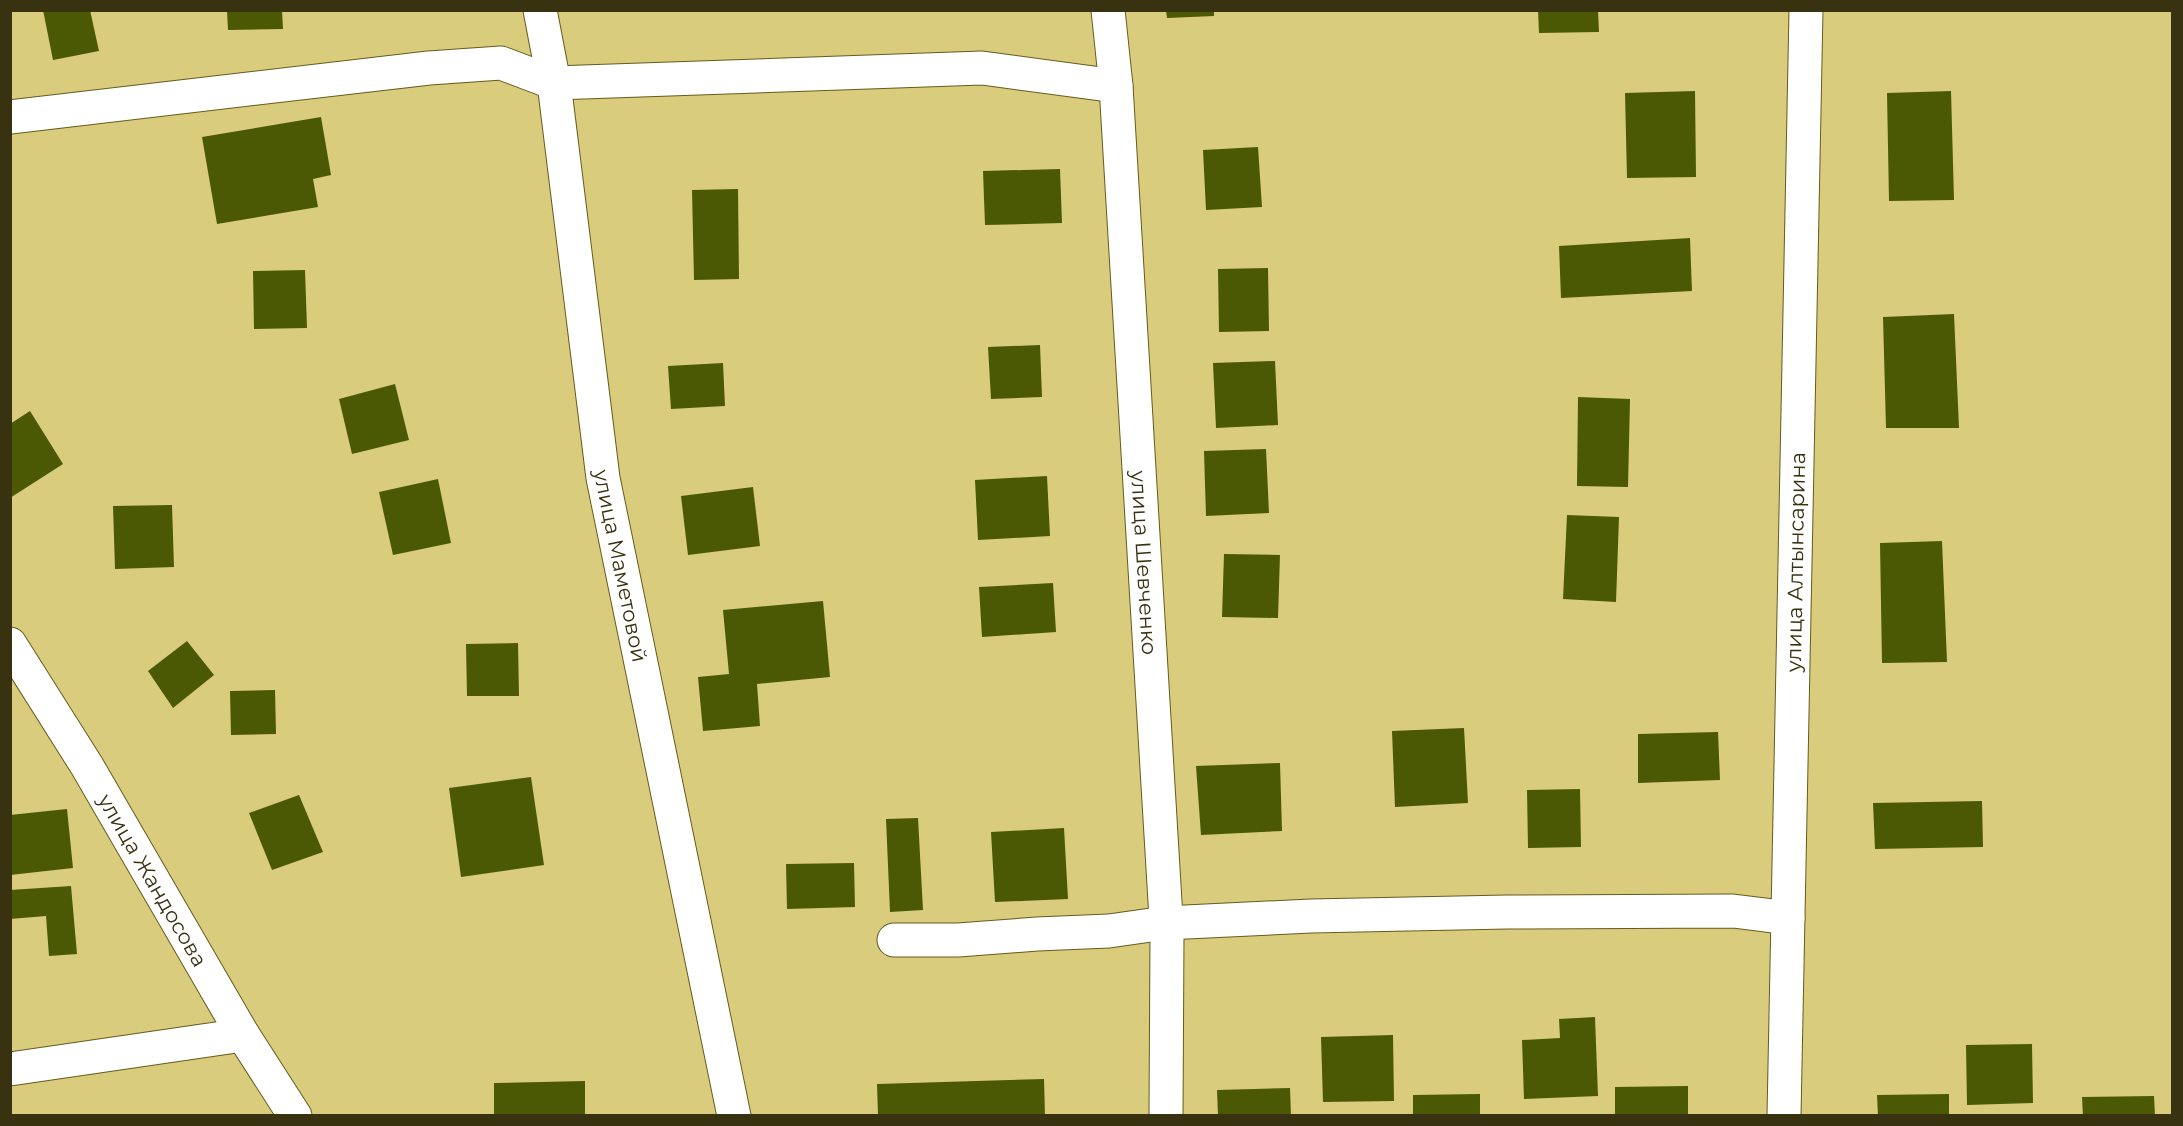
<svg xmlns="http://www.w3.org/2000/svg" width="2183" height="1126" font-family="Montserrat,sans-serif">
	<rect width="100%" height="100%" fill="#d9cc7d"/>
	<path fill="#4b5905" d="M43 10H90L99 51 53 60Z
		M227 10H282L283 29 228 30Z
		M1166 10H1214V16L1167 18Z
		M1538 10H1598L1599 32 1539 33Z
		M1695 91 1696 177 1627 178 1625 93Z
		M1951 91 1954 200 1889 201 1887 93Z
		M321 117 331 175 313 179 318 207 217 224 202 137Z
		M1258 147 1262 207 1206 210 1203 150Z
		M1060 169 1062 223 985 225 983 171Z
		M738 189 739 279 694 280 692 190Z
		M1690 238 1692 291 1561 298 1559 246Z
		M1268 268 1269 331 1219 332 1218 269Z
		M305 270 307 328 254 329 253 271Z
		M1954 314 1959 428H1886L1883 317Z
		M1040 345 1042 397 991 399 988 347Z
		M1275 361 1278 425 1216 428 1213 363Z
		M723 363 725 406 671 409 668 366Z
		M395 384 409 440 352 454 339 399Z
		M1578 397 1630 399 1628 487 1577 486Z
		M30 411 63 464 10 498V424Z
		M1266 449 1269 513 1206 516 1204 451Z
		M1047 476 1050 536 978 540 975 480Z
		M438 479 451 543 393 555 379 492Z
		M753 487 760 546 688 555 681 496Z
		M172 505 174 567 115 569 113 506Z
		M1567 515 1619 517 1616 602 1563 599Z
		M1942 541 1947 662 1882 663 1880 543Z
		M1224 554 1280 555 1278 618 1222 617Z
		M1053 583 1056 632 982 637 979 587Z
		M823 601 830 677 757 684 760 726 703 731 698 677 729 674 723 610Z
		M187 641 214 675 173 708 148 671Z
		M518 643 519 696H467L466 644Z
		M275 690 276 734 231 735 230 691Z
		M1464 728 1468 803 1395 807 1392 731Z
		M1718 732 1720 780 1638 783V734Z
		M1280 763 1282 831 1201 835 1196 766Z
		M531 777 544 865 461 877 449 788Z
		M1580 789 1581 847 1528 848 1527 790Z
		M299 795 323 852 272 870 249 813Z
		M1982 801 1983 847 1875 849 1873 803Z
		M67 809 73 868 10 875V815Z
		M918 818 923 910 890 912 886 819Z
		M1064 828 1068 899 995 902 991 832Z
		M854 863 855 907 787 909 786 864Z
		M71 886 77 954 49 956 46 916 10 919V890Z
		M1595 1017 1598 1096 1524 1099 1522 1040 1560 1038 1559 1019Z
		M1393 1035 1394 1101 1323 1102 1321 1037Z
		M2032 1044 2033 1103 1967 1105 1966 1045Z
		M1044 1079 1045 1116H878L877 1084Z
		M585 1081V1116H494V1083Z
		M1688 1086V1116H1615V1087Z
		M1290 1088 1291 1116H1218L1217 1090Z
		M1480 1094V1116H1413V1095Z
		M1949 1094V1116H1878L1877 1095Z
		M2154 1096 2155 1116H2083L2082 1097Z"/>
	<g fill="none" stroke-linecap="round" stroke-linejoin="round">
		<defs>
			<g id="street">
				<path id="s1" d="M540 10 554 83 603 478 734 1116"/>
				<path id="s2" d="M1108 10 1116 86 1167 935 1166 1116"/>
				<path d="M10 117 429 68 501 63 554 83 982 68 1116 86"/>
				<path id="s3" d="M10 644 87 766 243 1035 295 1116"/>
				<path d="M894 940H958L1037 934 1109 931 1165 923 1311 916 1507 912 1733 911 1788 918"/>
				<path d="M10 1069 243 1035"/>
				<path id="s4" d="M1784 1116 1806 10"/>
			</g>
		</defs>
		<use href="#street" stroke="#655b1e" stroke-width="35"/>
		<use href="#street" stroke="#fff" stroke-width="33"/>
	</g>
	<g text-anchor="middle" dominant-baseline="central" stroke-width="6" stroke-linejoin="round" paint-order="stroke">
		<g font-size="21" fill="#383211" stroke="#f2ecc6">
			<text stroke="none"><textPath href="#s2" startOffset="554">улица Шевченко</textPath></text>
			<text stroke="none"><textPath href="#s4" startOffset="554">улица Алтынсарина</textPath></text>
			<text stroke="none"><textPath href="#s1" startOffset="562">улица Маметовой</textPath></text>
			<text stroke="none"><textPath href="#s3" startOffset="276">улица Жандосова</textPath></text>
		</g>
	</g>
	<rect width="2183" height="1126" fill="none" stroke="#383211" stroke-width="24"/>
</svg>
